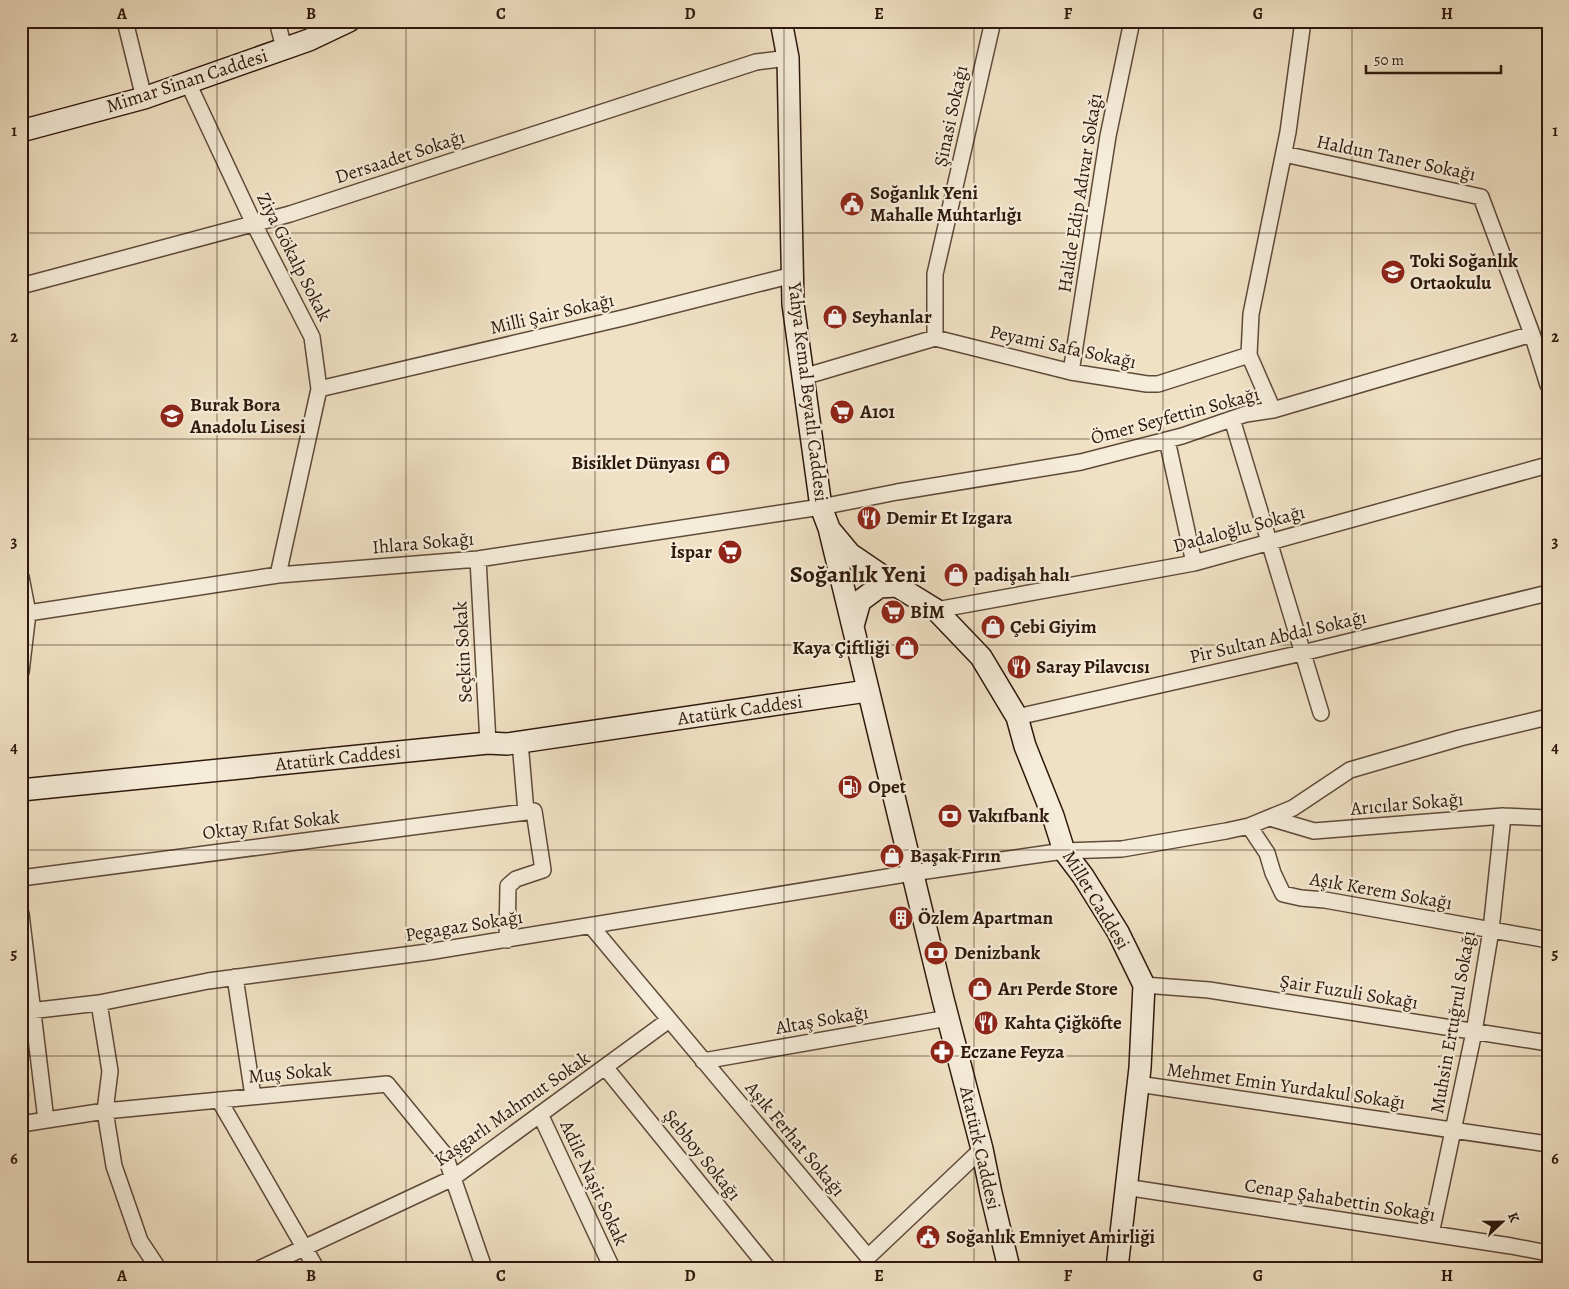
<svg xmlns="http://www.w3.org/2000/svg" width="1569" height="1289" font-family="Alegreya,serif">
	<defs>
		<pattern id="grass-tufts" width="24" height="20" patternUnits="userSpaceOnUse" patternTransform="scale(1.25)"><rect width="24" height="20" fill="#bdc291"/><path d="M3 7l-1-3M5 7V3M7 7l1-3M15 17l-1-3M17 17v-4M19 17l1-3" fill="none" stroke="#a3a67c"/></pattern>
	</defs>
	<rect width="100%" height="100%" fill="#f0e1c4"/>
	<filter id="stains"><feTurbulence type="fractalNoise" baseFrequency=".004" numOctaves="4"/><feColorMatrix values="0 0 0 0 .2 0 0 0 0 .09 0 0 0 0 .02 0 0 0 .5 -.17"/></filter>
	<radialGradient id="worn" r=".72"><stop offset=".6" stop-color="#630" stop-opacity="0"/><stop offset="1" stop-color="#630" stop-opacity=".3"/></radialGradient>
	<path fill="url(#grass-tufts)" stroke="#766d4e" d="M21 1039 29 1095 27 1110H22Z"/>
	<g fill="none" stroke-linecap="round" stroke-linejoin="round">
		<defs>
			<path id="street" d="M125 21 144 98
				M277 21 284 48
				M188 83 254 224 312 337 319 389 278 575
				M1284 154 1481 197 1532 334 1548 385
				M21 286 290 214 756 62 788 58
				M935 338V274L993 21
				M1249 355 1273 410
				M1071 372 1108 136 1132 21
				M803 377 935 338 1071 372 1147 384H1158L1249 355 1251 314 1288 132 1303 21
				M319 389 627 317 793 275
				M1232 419 1321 713
				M1167 440 1194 563
				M478 559 488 743
				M21 577 28 613 21 672
				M936 610 1194 563 1548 465
				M28 613 278 575 478 559 821 507 897 492 1081 462 1182 436 1246 414 1273 410 1532 334
				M1017 717 1302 653 1548 593
				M520 742 526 812
				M1270 818 1314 831 1503 816 1548 818
				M1249 826 1267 853 1273 873 1283 894 1301 898 1325 900 1548 940
				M21 878 534 811 543 870 516 879 508 886 507 940
				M21 914 46 1120
				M591 926 868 1257 982 1149
				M235 977 253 1096
				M1144 985 1209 990 1548 1043
				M99 1003 110 1071 105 1111 114 1166 140 1241 158 1268
				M21 1012 99 1003 208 981 428 952 912 873 1064 851 1122 849 1226 831 1249 826 1293 808 1350 770 1460 738 1548 717
				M703 1061 948 1018
				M605 1067 768 1268
				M1138 1084 1548 1144
				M219 1100 316 1268
				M540 1114 612 1268
				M21 1124 105 1111 387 1084 445 1155 484 1268
				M1125 1187 1511 1246 1548 1253
				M1431 1234 1474 1032 1491 930 1503 816
				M261 1268 453 1178 669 1020"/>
			<path id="secondary" d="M781 21 788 58 793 304 821 507 829 528 943 999 982 1149 991 1193 1009 1268
				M21 131 144 98 309 40 349 21
				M830 530 850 554 897 586 936 610 981 657 1017 717 1025 746 1053 816 1064 851 1083 876 1118 932 1144 985 1140 1068 1117 1268
				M853 626 860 601 879 587 897 586
				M21 790 488 743 507 744 867 691"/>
		</defs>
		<use href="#street" stroke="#5e4a3a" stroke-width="18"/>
		<use href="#secondary" stroke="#2e180c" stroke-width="24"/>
		<use href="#street" stroke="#f5ecd9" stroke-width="15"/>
		<use href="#secondary" stroke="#f5ecd9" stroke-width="21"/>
	</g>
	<path fill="none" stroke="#2e180c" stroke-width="1" stroke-opacity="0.55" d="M217 21V1268M406 21V1268M595 21V1268M784 21V1268M974 21V1268M1163 21V1268M1352 21V1268M21 233H1548M21 439H1548M21 645H1548M21 850H1548M21 1056H1548"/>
	<defs>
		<symbol id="civic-disc" viewBox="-11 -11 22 22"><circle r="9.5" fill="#8f2418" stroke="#f5ecd9"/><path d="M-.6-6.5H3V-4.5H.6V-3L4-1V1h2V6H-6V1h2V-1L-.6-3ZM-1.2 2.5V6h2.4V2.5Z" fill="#fff"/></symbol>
		<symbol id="school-disc" viewBox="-11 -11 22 22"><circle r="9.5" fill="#8f2418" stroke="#f5ecd9"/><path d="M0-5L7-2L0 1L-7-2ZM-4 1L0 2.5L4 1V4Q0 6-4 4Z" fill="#fff"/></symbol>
		<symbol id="shop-disc" viewBox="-11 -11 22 22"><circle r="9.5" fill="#8f2418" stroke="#f5ecd9"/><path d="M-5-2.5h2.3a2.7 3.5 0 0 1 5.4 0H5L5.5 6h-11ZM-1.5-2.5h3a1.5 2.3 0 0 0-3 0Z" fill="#fff"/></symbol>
		<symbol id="supermarket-disc" viewBox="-11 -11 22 22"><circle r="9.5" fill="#8f2418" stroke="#f5ecd9"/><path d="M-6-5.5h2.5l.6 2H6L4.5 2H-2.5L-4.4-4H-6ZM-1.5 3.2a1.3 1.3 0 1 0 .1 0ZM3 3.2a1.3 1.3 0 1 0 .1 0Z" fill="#fff"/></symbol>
		<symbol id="restaurant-disc" viewBox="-11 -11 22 22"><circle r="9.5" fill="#8f2418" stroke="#f5ecd9"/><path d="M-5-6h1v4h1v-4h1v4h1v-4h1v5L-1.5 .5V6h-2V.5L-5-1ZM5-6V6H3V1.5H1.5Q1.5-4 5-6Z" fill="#fff"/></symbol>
		<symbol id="fuel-disc" viewBox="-11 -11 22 22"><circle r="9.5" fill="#8f2418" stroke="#f5ecd9"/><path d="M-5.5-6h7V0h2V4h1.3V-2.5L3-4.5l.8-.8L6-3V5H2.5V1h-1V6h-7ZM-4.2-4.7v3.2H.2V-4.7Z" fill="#fff"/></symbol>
		<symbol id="bank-disc" viewBox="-11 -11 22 22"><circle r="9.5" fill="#8f2418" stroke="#f5ecd9"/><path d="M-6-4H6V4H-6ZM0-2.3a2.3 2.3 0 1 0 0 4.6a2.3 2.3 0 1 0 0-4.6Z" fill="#fff"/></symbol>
		<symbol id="building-disc" viewBox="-11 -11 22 22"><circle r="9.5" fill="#8f2418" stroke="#f5ecd9"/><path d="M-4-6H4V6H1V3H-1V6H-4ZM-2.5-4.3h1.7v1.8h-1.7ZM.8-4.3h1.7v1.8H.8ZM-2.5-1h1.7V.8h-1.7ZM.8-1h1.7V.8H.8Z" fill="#fff"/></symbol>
		<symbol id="pharmacy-disc" viewBox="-11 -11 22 22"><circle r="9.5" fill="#8f2418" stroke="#f5ecd9"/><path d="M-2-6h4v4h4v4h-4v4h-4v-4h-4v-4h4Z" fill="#fff"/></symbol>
	</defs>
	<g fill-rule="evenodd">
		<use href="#civic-disc" x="838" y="190" width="28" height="28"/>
		<use href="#school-disc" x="1379" y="258" width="28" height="28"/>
		<use href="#shop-disc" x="821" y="303" width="28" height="28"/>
		<use href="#supermarket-disc" x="828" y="398" width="28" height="28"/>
		<use href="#school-disc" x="158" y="402" width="28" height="28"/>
		<use href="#shop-disc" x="704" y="449" width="28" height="28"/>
		<use href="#restaurant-disc" x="855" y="504" width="28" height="28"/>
		<use href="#supermarket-disc" x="716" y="538" width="28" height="28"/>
		<use href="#shop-disc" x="942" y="561" width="28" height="28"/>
		<use href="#supermarket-disc" x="879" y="598" width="28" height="28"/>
		<use href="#shop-disc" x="979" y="613" width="28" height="28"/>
		<use href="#shop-disc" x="893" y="634" width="28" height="28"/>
		<use href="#restaurant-disc" x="1005" y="653" width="28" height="28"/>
		<use href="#fuel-disc" x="836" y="773" width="28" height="28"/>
		<use href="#bank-disc" x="936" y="802" width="28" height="28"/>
		<use href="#shop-disc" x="878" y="842" width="28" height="28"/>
		<use href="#building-disc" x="887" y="904" width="28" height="28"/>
		<use href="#bank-disc" x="922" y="939" width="28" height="28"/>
		<use href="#shop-disc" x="966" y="975" width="28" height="28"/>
		<use href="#restaurant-disc" x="972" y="1009" width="28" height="28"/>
		<use href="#pharmacy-disc" x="928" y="1038" width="28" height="28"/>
		<use href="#civic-disc" x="914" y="1223" width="28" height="28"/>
	</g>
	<g text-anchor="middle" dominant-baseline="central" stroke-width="4.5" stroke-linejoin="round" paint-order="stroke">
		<g font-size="19" fill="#2e180c" stroke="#f5ecd9">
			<text transform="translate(187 81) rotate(-18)">Mimar Sinan Caddesi</text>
			<text transform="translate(951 116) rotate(-78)">Şinasi Sokağı</text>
			<text transform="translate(400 157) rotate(-18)">Dersaadet Sokağı</text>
			<text transform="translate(1396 158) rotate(12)">Haldun Taner Sokağı</text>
			<text transform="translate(1080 193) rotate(-81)">Halide Edip Adıvar Sokağı</text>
			<text transform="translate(294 257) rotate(63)">Ziya Gökalp Sokak</text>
			<text transform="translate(552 314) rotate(-13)">Milli Şair Sokağı</text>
			<text transform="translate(1063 347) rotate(12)">Peyami Safa Sokağı</text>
			<text transform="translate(808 392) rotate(83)">Yahya Kemal Beyatlı Caddesi</text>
			<text transform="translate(1175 416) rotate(-15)">Ömer Seyfettin Sokağı</text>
			<text transform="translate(1239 529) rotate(-15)">Dadaloğlu Sokağı</text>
			<text transform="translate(423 543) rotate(-5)">Ihlara Sokağı</text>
			<text transform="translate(1278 637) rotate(-13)">Pir Sultan Abdal Sokağı</text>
			<text transform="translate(463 652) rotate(-93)">Seçkin Sokak</text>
			<text transform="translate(740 710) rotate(-8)">Atatürk Caddesi</text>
			<text transform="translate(338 758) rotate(-6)">Atatürk Caddesi</text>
			<text transform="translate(1407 804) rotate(-5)">Arıcılar Sokağı</text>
			<text transform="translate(271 825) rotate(-7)">Oktay Rıfat Sokak</text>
			<text transform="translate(1381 891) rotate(10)">Aşık Kerem Sokağı</text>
			<text transform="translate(1096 900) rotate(59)">Millet Caddesi</text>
			<text transform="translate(464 926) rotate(-9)">Pegagaz Sokağı</text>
			<text transform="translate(1349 992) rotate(9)">Şair Fuzuli Sokağı</text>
			<text transform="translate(822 1020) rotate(-10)">Altaş Sokağı</text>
			<text transform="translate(1453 1022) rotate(-80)">Muhsin Ertuğrul Sokağı</text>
			<text transform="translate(290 1073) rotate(-5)">Muş Sokak</text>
			<text transform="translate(1286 1086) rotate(8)">Mehmet Emin Yurdakul Sokağı</text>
			<text transform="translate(512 1109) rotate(-35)">Kaşgarlı Mahmut Sokak</text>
			<text transform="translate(795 1139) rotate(50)">Aşık Ferhat Sokağı</text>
			<text transform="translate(980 1148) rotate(77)">Atatürk Caddesi</text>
			<text transform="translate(702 1155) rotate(51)">Şebboy Sokağı</text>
			<text transform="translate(594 1183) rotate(65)">Adile Naşit Sokak</text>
			<text transform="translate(1340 1200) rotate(9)">Cenap Şahabettin Sokağı</text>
		</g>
		<g font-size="19" font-weight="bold" fill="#2e180c" stroke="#f5ecd9" text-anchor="start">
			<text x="870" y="193">Soğanlık Yeni<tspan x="870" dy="22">Mahalle Muhtarlığı</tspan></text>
			<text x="1410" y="261">Toki Soğanlık<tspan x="1410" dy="22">Ortaokulu</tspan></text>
			<text x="852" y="317">Seyhanlar</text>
			<text x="190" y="405">Burak Bora<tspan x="190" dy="22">Anadolu Lisesi</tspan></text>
			<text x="860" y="412">A101</text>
			<text x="700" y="463" text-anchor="end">Bisiklet Dünyası</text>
			<text x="886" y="518">Demir Et Izgara</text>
			<text x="712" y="552" text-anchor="end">İspar</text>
			<text x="974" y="575">padişah halı</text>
			<text x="910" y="612">BİM</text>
			<text x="1010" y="627">Çebi Giyim</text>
			<text x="890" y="648" text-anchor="end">Kaya Çiftliği</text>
			<text x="1036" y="667">Saray Pilavcısı</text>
			<text x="868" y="787">Opet</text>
			<text x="968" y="816">Vakıfbank</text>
			<text x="910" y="856">Başak Fırın</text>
			<text x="918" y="918">Özlem Apartman</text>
			<text x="954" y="953">Denizbank</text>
			<text x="998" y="989">Arı Perde Store</text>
			<text x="1004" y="1023">Kahta Çiğköfte</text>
			<text x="960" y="1052">Eczane Feyza</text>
			<text x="946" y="1237">Soğanlık Emniyet Amirliği</text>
		</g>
		<g font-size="24" font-weight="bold" fill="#2e180c" stroke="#f5ecd9">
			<text x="858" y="574">Soğanlık Yeni</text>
		</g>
	</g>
	<rect width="1569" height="1289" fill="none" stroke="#f0e1c4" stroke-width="55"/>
	<g transform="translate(1502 1222) rotate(68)" stroke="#f5ecd9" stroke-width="4" paint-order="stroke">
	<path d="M0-4L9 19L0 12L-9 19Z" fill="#2e180c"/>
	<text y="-8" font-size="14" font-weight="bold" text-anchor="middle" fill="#2e180c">K</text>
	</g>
	<path d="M1366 65v8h135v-8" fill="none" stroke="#2e180c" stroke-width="2.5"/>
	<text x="1374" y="65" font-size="15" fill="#2e180c" stroke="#f5ecd9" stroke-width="4" paint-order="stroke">50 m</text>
	<rect x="28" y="28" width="1514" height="1234" fill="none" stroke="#2e180c" stroke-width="2"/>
	<g font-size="16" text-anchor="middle" font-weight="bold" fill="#2e180c">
		<text x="122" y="19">A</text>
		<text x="311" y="19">B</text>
		<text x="501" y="19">C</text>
		<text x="690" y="19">D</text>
		<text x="879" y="19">E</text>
		<text x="1068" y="19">F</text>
		<text x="1258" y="19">G</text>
		<text x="1447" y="19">H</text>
		<text x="14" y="136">1</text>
		<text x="1555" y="136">1</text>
		<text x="14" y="342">2</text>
		<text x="1555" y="342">2</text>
		<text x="14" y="547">3</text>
		<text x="1555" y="547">3</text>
		<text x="14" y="753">4</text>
		<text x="1555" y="753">4</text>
		<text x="14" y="959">5</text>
		<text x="1555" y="959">5</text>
		<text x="14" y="1164">6</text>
		<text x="1555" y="1164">6</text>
		<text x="122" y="1281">A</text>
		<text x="311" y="1281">B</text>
		<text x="501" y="1281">C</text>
		<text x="690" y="1281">D</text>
		<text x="879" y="1281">E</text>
		<text x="1068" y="1281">F</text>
		<text x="1258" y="1281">G</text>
		<text x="1447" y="1281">H</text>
	</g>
	<rect width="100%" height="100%" filter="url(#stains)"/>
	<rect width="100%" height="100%" fill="url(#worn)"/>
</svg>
